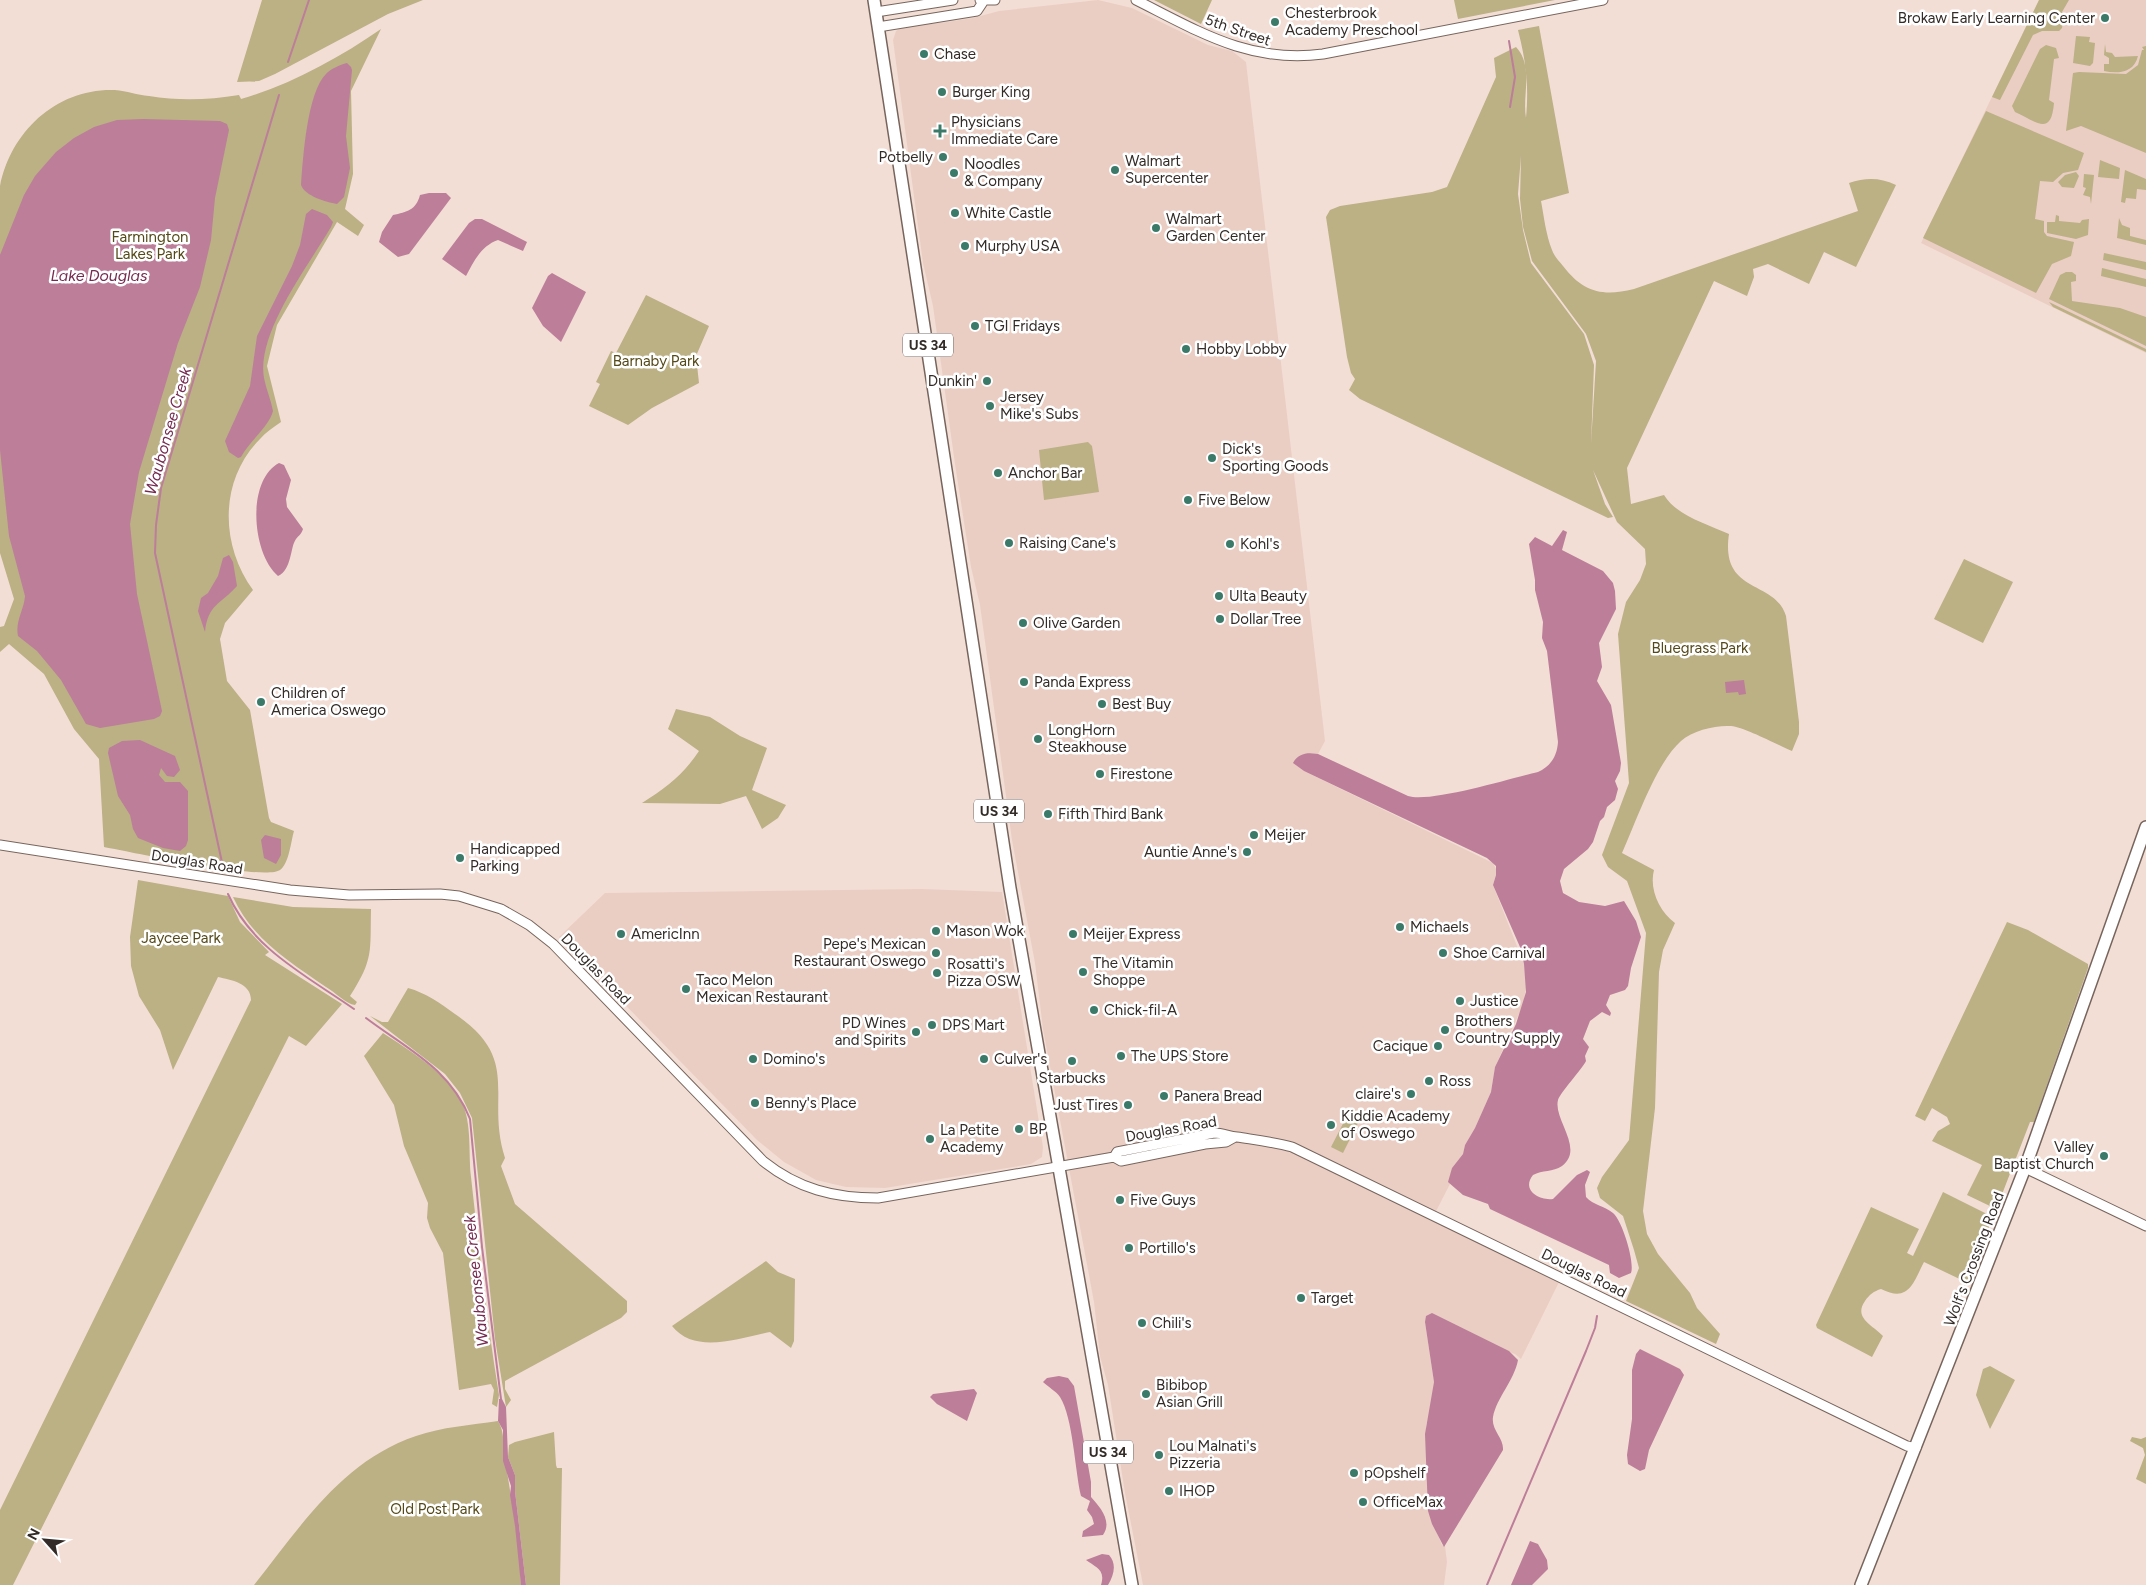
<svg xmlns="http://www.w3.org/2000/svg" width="2146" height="1585" font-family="Figtree,sans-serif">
	<rect width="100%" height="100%" fill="#f3ded5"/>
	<path fill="#eacec3" d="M1098 0 1132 8 1208 45 1232 51 1246 62 1325 741 1318 754 1312 753 1296 765 1304 771 1493 863 1497 871 1493 885 1524 964 1527 982 1523 1005 1495 1067 1491 1092 1475 1128 1465 1145 1463 1154 1452 1168 1450 1184 1432 1219 1560 1280 1521 1359 1515 1354 1425 1322 1434 1382 1431 1408 1426 1426 1428 1511 1442 1545 1445 1546 1447 1562 1444 1585H1143L1125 1493 1108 1385 1100 1356 1094 1302 1043 1029 1035 963 1012 840 980 605 971 567 955 464 933 306 923 263 893 40 896 31 902 27 917 24 940 23 973 18 999 11Z
		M2039 0H2146V353L1921 243Z
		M922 889 1002 892 1043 1147 1042 1157 1031 1164 885 1188 846 1187 816 1180 784 1162 757 1140 559 937 605 893Z"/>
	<path fill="#bcb085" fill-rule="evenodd" d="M262 0H423L388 14 275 74 259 81 237 82Z
		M1154 0H1212L1201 24Z
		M1454 0H1555L1458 19Z
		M2039 0H2069L2062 12 2064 14 2062 28 2059 31H2042L2033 35 2000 100 1992 97Z
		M1539 26 1569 193 1541 201C1544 217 1546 235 1552 250 1554 256 1559 261 1563 266 1583 292 1602 297 1634 289L1858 211 1849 183C1865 178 1879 177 1896 185L1856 267 1824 252 1809 284 1768 264 1753 269 1754 277 1747 296 1714 281 1627 468 1631 504 1664 495C1677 516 1707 524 1729 534 1720 595 1775 579 1786 616L1799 722V734L1792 751C1778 745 1744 727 1731 726 1716 725 1693 730 1681 741 1656 763 1636 822 1622 853L1654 870C1649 889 1659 911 1675 923L1663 950 1659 972 1655 1108 1643 1211 1647 1234 1658 1254 1690 1293 1697 1308 1720 1334 1716 1344 1626 1301 1639 1268 1634 1250 1623 1216 1600 1198 1597 1188 1602 1177 1629 1140 1646 933 1627 881 1608 867 1602 855 1629 783 1618 634 1626 602 1640 580 1646 564 1645 549 1617 522 1593 470 1605 504 1613 517 1608 518 1360 399 1349 390 1355 379 1351 373 1347 357 1326 217 1330 210 1340 206 1432 192 1447 187 1496 77 1494 58 1516 47C1534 66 1522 95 1526 118 1529 84 1526 62 1518 30ZM1521 156 1520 199 1523 227 1532 261 1586 334 1596 361 1591 444 1594 365 1584 334 1531 263 1523 230 1518 194Z
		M381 29 351 91 353 174 345 209 364 225 358 236 337 222 277 325 267 366 281 422C274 427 266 432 260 439 219 480 220 545 253 590L225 623 220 639 227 681 250 710 269 818 271 822 294 831C291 841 289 864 280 870 265 881 131 852 104 847L99 759 74 729 44 674 9 644 0 652V627L4 626 14 599 0 553V186C11 131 57 88 115 90 127 91 137 95 149 96 179 101 209 100 239 95L241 99C290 85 339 58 381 29Z
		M2076 36 2090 37 2089 42 2095 43 2093 63 2090 66 2073 63Z
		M2105 44 2106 52 2112 53 2115 57 2138 56C2134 73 2118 74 2104 71V64H2109V58L2104 55Z
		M2046 45 2056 48 2059 58 2054 59 2049 100 2054 103C2051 137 2037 122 2015 112L2012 106 2040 49Z
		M2146 46V153L2081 126 2066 131 2073 73 2079 72 2126 74 2138 65 2142 50H2144L2142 47Z
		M1986 111 2084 153 2078 170 2063 173 2053 182 2040 181 2035 219 2044 221V232L2047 236 2074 242 2071 256 2052 264 2036 293 1923 238Z
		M2100 160 2120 168 2119 179 2098 177Z
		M2125 170 2146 179V190L2137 189 2136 199 2126 198 2125 203 2121 202Z
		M2076 172 2079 176 2074 188 2062 187 2058 182 2065 175Z
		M2084 174 2094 175 2091 204 2090 197 2083 195 2086 188 2083 187Z
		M2056 215 2059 216V221L2080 223 2082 220 2089 219 2088 235 2076 239 2047 233V222H2055Z
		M2119 218 2122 225 2130 228V236L2146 240V245L2117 238Z
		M2104 253 2146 262V270L2103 260Z
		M2102 268 2146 279V287L2101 276Z
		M2066 272H2072L2076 275V281L2071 282 2072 301 2120 308 2146 317V346L2049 299 2060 275Z
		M646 295 709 326 696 356 699 383 652 408 628 425 589 406 600 384 596 382 611 351 616 353Z
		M2049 302 2146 349V352L2053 307Z
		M1088 442 1092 446 1099 492 1044 500 1039 450Z
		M1964 559 2013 582 1983 643 1934 619Z
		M676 709 710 717 740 736 767 748 752 790 786 805 778 818 762 829 746 796 720 804 642 803C666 788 683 775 699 751L668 729Z
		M138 880 228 896 240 922 269 952 265 955 342 1004 306 1046 289 1036 13 1585H0V1510L251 1000C251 983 231 980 218 977L173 1070 160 1030 139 996 131 966 130 937Z
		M233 897 293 907 371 909C370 951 374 959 350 996L357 1002 355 1005C346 1004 335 992 326 987 290 962 252 939 233 897Z
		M2007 922 2028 930 2088 964V968L2034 1122H2030L1999 1202 1992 1207 1967 1195 1982 1165 1932 1141 1938 1131 1950 1124 1947 1117 1932 1108 1925 1121 1915 1116Z
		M408 988C426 993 440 1003 455 1014 523 1060 485 1096 505 1158L501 1166 515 1204 627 1301V1312L621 1318 505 1381V1389L511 1400 506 1407 495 1339 472 1118 460 1093 445 1074 370 1016 382 1022H388Z
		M383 1033C409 1050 440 1069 458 1095 473 1118 468 1150 471 1177 479 1249 487 1322 499 1395L497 1407 492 1404 494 1390 491 1384 459 1390 443 1253 430 1228 427 1218 428 1203 404 1146 394 1105 364 1056Z
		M1349 1112 1361 1117 1343 1153 1331 1147Z
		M1943 1192 1989 1215 1992 1219 1968 1283 1924 1262C1913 1283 1909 1303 1881 1289 1874 1291 1869 1295 1865 1301 1853 1318 1873 1325 1883 1336L1872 1357 1817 1328 1816 1325 1871 1207 1919 1229 1907 1253 1913 1256Z
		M766 1261 778 1272 795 1279 794 1341 791 1348 770 1332C739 1338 695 1355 672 1326Z
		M1990 1366 2015 1380 1990 1429 1976 1395 1983 1369Z
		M498 1421C505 1432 503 1446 505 1458 511 1500 520 1542 521 1585H254C301 1526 342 1461 416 1436 442 1427 471 1425 498 1421Z
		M554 1432 556 1465 557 1468H562L560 1585H526L515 1491V1475L508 1457 509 1445 515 1442Z
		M2132 1437 2141 1439 2146 1437V1484L2136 1479 2145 1455 2143 1448 2130 1441Z"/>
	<path fill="#bc7e99" d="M347 63 351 67 352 70 346 136 350 168 344 197 337 204C326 202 305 196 301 185 303 158 307 93 326 74 330 69 340 65 347 63Z
		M143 119 220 121 227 124 229 130 215 198 211 240 200 287 178 343 139 472 130 524 137 594 162 711 160 716 154 719 100 728 86 724 61 680 37 651 18 636C15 621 24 610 25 596L9 536 0 450V255L24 195 35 176 56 152 74 138 94 127 117 120Z
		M429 193H446L451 198 409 254 398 257 379 242 382 232 393 215C407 212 416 210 420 195Z
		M312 209 327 215 333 222 331 227C309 265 256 333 264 378 266 389 271 400 273 411 269 427 250 440 241 457L238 458 229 452 225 441 250 386 257 336 292 266 300 245 306 214Z
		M475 219H482L527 242 523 251 498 240C481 246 474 261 466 276L442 259 469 223Z
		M552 273 586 292 561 342 543 326 532 308 548 276Z
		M279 463 284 465 291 480 286 499 287 507 303 529C301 535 299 535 296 539 290 547 292 570 278 576 252 554 246 481 279 463Z
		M1563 530 1567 532 1562 550 1603 571 1613 583 1615 591 1616 609 1599 643 1602 667 1597 681 1611 705 1621 763 1620 771 1615 781 1618 789 1615 800 1607 807 1604 817 1600 821 1593 842 1588 849 1564 869 1560 881 1563 893 1579 902 1605 906 1624 901 1636 921 1641 937 1631 968 1628 986 1625 990 1610 995 1606 1005 1611 1013 1610 1016 1602 1012 1590 1021 1583 1039 1589 1047 1585 1056 1586 1061C1582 1069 1560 1093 1558 1100 1553 1119 1585 1149 1562 1166 1553 1172 1542 1170 1533 1175 1521 1190 1539 1201 1553 1199L1577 1175 1587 1170 1590 1172 1585 1185 1586 1197C1593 1205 1605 1206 1613 1213 1622 1220 1635 1262 1631 1273L1619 1278 1610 1273 1609 1265 1490 1209 1488 1204 1463 1195 1448 1182 1452 1168 1463 1154 1465 1145 1475 1128 1491 1092 1495 1067 1516 1024 1526 992 1524 964 1520 947 1493 885 1496 875V866L1487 858 1304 771 1293 763C1298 753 1308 752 1318 754L1408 796C1431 803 1511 778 1538 772 1551 766 1557 756 1558 742L1547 651 1542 638 1543 622 1535 590V580L1529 544 1535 537 1552 546Z
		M229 555 233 562 237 586C220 605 208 604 205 632L198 611 201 598 208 593 218 576 223 558Z
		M1744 680 1746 694 1739 695 1738 692 1726 693 1725 682Z
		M140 740 175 756 180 770 174 777 167 776 161 768 159 775 165 782H180L188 791V840L186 846 180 851 163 848 138 838 133 829 130 815 118 796 108 753 109 748 122 741Z
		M265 835 281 839V855L276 864 264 858 261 840Z
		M1432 1313 1509 1351 1518 1360C1514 1381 1497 1397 1493 1417 1491 1430 1504 1438 1503 1450L1444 1547 1432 1524 1428 1511 1425 1434 1434 1382 1425 1322 1426 1316Z
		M1640 1349 1680 1369 1684 1375 1649 1450 1645 1469 1640 1471 1628 1464 1627 1455 1632 1419V1370L1636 1354Z
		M1059 1376 1068 1378 1074 1386 1091 1482V1497C1099 1506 1113 1521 1103 1535L1082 1537 1083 1531 1094 1524 1092 1517 1087 1510 1090 1501 1081 1496C1075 1471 1073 1417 1060 1397 1056 1391 1048 1387 1043 1382L1047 1378Z
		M974 1389 977 1393 967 1421 937 1404 930 1397 933 1394Z
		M499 1399H502L506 1407 508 1457 515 1475V1491L526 1585H521L515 1526 510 1495 511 1486 503 1461V1430L498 1421Z
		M1530 1541 1538 1544 1547 1560 1548 1569 1532 1585H1511Z
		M1102 1554 1109 1555C1117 1564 1114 1575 1108 1585H1101C1106 1569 1095 1567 1086 1560Z"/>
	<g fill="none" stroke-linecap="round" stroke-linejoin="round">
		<path stroke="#bc7e99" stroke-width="2" d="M1509 41 1515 77 1510 107
			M288 62 309 0
			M223 867 155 553 156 525 161 488 279 95
			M228 894C252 949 307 976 354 1009
			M366 1018C407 1049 450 1068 470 1119L482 1247 501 1399
			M1487 1585 1586 1351 1595 1328 1597 1316"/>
		<defs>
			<path id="minor" d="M980 0H995
				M1136 0C1198 31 1250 64 1323 54L1603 0
				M876 12 953 0
				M878 27 977 11 983 2
				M0 845 290 890 349 895 440 894 459 896 501 909 529 925 553 944 763 1161C798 1189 834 1198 878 1198L1114 1157 1121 1161 1205 1144 1226 1142 1235 1137
				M1114 1157 1117 1152 1214 1133C1223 1133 1228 1136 1237 1137 1256 1140 1274 1142 1292 1147L1907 1446 1916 1448
				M2025 1168 2146 1226"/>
			<path id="major" d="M874 0 1010 888 1132 1585
				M1861 1585 2025 1168 2146 827"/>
		</defs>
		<use href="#minor" stroke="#77655d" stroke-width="11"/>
		<use href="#major" stroke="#77655d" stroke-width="14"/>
		<use href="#minor" stroke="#fff" stroke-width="9"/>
		<use href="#major" stroke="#fff" stroke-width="11"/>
	</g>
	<g fill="#3b7a68" stroke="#fff" stroke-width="2">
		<circle cx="2105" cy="18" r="5"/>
		<circle cx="1275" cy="22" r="5"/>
		<circle cx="924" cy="54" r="5"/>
		<circle cx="942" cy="92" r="5"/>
		<path d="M937.5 123.5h5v5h5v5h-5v5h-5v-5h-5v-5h5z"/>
		<circle cx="943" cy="157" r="5"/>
		<circle cx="1115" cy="170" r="5"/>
		<circle cx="954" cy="173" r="5"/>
		<circle cx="955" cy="213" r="5"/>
		<circle cx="1156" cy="228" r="5"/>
		<circle cx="965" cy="246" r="5"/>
		<circle cx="975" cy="326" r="5"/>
		<circle cx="1186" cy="349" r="5"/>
		<circle cx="987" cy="381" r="5"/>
		<circle cx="990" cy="406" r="5"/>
		<circle cx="1212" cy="458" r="5"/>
		<circle cx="998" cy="473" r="5"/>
		<circle cx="1188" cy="500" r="5"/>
		<circle cx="1009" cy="543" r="5"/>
		<circle cx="1230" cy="544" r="5"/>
		<circle cx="1219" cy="596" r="5"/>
		<circle cx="1220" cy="619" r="5"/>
		<circle cx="1023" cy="623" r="5"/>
		<circle cx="1024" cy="682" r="5"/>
		<circle cx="261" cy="702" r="5"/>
		<circle cx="1102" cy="704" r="5"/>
		<circle cx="1038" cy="739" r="5"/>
		<circle cx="1100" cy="774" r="5"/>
		<circle cx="1048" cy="814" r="5"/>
		<circle cx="1254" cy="835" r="5"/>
		<circle cx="1247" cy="852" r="5"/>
		<circle cx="460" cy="858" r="5"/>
		<circle cx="1400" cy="927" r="5"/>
		<circle cx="936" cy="931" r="5"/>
		<circle cx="621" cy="934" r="5"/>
		<circle cx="1073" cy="934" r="5"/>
		<circle cx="936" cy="953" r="5"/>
		<circle cx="1443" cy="953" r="5"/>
		<circle cx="1083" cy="972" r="5"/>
		<circle cx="937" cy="973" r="5"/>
		<circle cx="686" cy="989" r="5"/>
		<circle cx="1460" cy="1001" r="5"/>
		<circle cx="1094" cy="1010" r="5"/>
		<circle cx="932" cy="1025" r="5"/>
		<circle cx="1445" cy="1030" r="5"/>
		<circle cx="916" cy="1032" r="5"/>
		<circle cx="1438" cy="1046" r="5"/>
		<circle cx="1121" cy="1056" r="5"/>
		<circle cx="753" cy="1059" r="5"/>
		<circle cx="984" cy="1059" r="5"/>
		<circle cx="1072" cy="1061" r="5"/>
		<circle cx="1429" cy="1081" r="5"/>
		<circle cx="1411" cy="1094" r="5"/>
		<circle cx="1164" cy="1096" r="5"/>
		<circle cx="755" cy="1103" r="5"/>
		<circle cx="1128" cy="1105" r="5"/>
		<circle cx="1331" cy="1125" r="5"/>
		<circle cx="1019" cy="1129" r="5"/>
		<circle cx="930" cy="1139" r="5"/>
		<circle cx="2104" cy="1156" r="5"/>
		<circle cx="1120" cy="1200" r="5"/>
		<circle cx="1129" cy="1248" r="5"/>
		<circle cx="1301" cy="1298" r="5"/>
		<circle cx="1142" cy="1323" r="5"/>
		<circle cx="1146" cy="1394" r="5"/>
		<circle cx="1159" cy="1455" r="5"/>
		<circle cx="1354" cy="1473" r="5"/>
		<circle cx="1169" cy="1491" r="5"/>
		<circle cx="1363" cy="1502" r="5"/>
	</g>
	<g text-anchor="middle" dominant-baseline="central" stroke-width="5" stroke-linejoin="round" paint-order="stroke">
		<g fill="#fff" stroke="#706b68" stroke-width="1">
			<rect x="903" y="333.5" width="50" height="23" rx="4"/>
			<rect x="974" y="799.5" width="50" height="23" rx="4"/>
			<rect x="1083" y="1440.5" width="50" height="23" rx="4"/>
		</g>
		<g font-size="14" font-weight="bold" fill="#332b27">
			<text x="928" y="345">US 34</text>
			<text x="999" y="811">US 34</text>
			<text x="1108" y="1452">US 34</text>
		</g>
		<g font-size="15" fill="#332b27" stroke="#fff" text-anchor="start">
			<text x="1285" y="13">Chesterbrook<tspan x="1285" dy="17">Academy Preschool</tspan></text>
			<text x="2095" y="18" text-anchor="end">Brokaw Early Learning Center</text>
			<text x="934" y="54">Chase</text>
			<text x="952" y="92">Burger King</text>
			<text x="951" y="122">Physicians<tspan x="951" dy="17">Immediate Care</tspan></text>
			<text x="933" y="157" text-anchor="end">Potbelly</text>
			<text x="1125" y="161">Walmart<tspan x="1125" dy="17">Supercenter</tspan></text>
			<text x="964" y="164">Noodles<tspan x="964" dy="17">&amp; Company</tspan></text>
			<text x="965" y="213">White Castle</text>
			<text x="1166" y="219">Walmart<tspan x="1166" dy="17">Garden Center</tspan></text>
			<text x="975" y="246">Murphy USA</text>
			<text x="985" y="326">TGI Fridays</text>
			<text x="1196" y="349">Hobby Lobby</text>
			<text x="977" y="381" text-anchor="end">Dunkin'</text>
			<text x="1000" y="397">Jersey<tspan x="1000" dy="17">Mike's Subs</tspan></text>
			<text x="1222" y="449">Dick's<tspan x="1222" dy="17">Sporting Goods</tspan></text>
			<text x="1008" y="473">Anchor Bar</text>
			<text x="1198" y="500">Five Below</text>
			<text x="1019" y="543">Raising Cane's</text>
			<text x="1240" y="544">Kohl's</text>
			<text x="1229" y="596">Ulta Beauty</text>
			<text x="1230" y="619">Dollar Tree</text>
			<text x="1033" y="623">Olive Garden</text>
			<text x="1034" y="682">Panda Express</text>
			<text x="271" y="693">Children of<tspan x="271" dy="17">America Oswego</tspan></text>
			<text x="1112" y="704">Best Buy</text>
			<text x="1048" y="730">LongHorn<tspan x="1048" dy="17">Steakhouse</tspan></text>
			<text x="1110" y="774">Firestone</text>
			<text x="1058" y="814">Fifth Third Bank</text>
			<text x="1264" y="835">Meijer</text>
			<text x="470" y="849">Handicapped<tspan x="470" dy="17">Parking</tspan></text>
			<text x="1237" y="852" text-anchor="end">Auntie Anne's</text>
			<text x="1410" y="927">Michaels</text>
			<text x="946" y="931">Mason Wok</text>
			<text x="631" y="934">AmericInn</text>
			<text x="1083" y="934">Meijer Express</text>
			<text x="926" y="944" text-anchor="end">Pepe's Mexican<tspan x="926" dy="17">Restaurant Oswego</tspan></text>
			<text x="1453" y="953">Shoe Carnival</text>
			<text x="1093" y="963">The Vitamin<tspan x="1093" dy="17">Shoppe</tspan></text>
			<text x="947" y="964">Rosatti's<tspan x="947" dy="17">Pizza OSW</tspan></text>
			<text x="696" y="980">Taco Melon<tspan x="696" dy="17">Mexican Restaurant</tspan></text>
			<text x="1470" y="1001">Justice</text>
			<text x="1104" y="1010">Chick-fil-A</text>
			<text x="1455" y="1021">Brothers<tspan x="1455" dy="17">Country Supply</tspan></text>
			<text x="906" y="1023" text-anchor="end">PD Wines<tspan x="906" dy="17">and Spirits</tspan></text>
			<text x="942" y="1025">DPS Mart</text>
			<text x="1428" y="1046" text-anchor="end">Cacique</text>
			<text x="1131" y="1056">The UPS Store</text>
			<text x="763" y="1059">Domino's</text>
			<text x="994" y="1059">Culver's</text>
			<text x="1072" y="1078" text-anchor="middle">Starbucks</text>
			<text x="1439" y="1081">Ross</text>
			<text x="1401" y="1094" text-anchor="end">claire's</text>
			<text x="1174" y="1096">Panera Bread</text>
			<text x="765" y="1103">Benny's Place</text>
			<text x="1118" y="1105" text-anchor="end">Just Tires</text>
			<text x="1341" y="1116">Kiddie Academy<tspan x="1341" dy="17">of Oswego</tspan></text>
			<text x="1029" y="1129">BP</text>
			<text x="940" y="1130">La Petite<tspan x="940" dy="17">Academy</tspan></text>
			<text x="2094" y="1147" text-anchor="end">Valley<tspan x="2094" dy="17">Baptist Church</tspan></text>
			<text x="1130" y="1200">Five Guys</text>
			<text x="1139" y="1248">Portillo's</text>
			<text x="1311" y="1298">Target</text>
			<text x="1152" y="1323">Chili's</text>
			<text x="1156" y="1385">Bibibop<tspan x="1156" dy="17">Asian Grill</tspan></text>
			<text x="1169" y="1446">Lou Malnati's<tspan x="1169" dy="17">Pizzeria</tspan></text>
			<text x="1364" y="1473">pOpshelf</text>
			<text x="1179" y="1491">IHOP</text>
			<text x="1373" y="1502">OfficeMax</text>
		</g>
		<g font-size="15" fill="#332b27" stroke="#fff">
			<text transform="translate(1238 30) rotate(19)">5th Street</text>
			<text transform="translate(197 862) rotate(9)">Douglas Road</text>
			<text transform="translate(596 969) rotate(46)">Douglas Road</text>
			<text transform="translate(1171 1129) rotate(-10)">Douglas Road</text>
			<text transform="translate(1974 1259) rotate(-69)">Wolf's Crossing Road</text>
			<text transform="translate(1584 1273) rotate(26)">Douglas Road</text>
		</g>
		<g font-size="15" fill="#554918" stroke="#fff">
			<text x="150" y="237">Farmington<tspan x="150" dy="17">Lakes Park</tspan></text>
			<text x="656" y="361">Barnaby Park</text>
			<text x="1700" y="648">Bluegrass Park</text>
			<text x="181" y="938">Jaycee Park</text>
			<text x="435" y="1509">Old Post Park</text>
		</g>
		<g font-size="16" font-style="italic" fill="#752a50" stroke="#fff">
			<text x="99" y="275">Lake Douglas</text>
			<text transform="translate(168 431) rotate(-74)">Waubonsee Creek</text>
			<text transform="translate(476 1281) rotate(-96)">Waubonsee Creek</text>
		</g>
	</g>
	<g transform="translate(45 1540) rotate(297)" stroke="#ffffff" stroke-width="4" paint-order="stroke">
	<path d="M0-4L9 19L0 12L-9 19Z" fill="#332b27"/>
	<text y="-8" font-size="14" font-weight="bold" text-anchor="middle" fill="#332b27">N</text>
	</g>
</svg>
